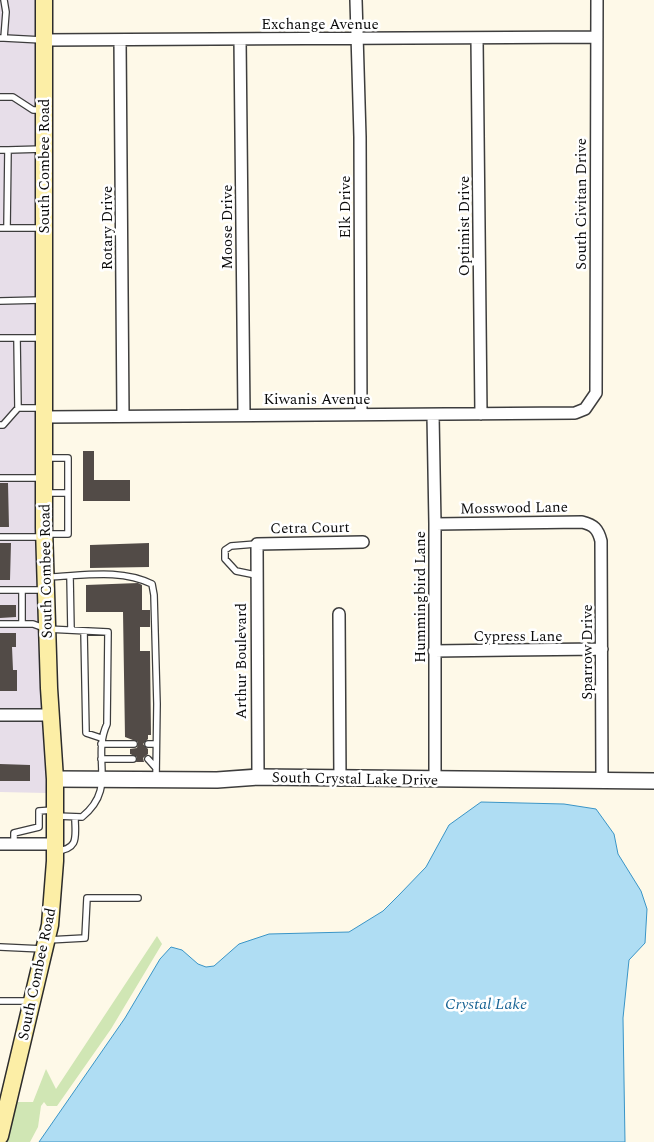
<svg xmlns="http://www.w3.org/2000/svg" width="654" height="1142" font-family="Spectral,serif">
	<rect width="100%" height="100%" fill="#fef9e8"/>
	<path fill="#e7dee9" d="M0 0H36L46 793 0 792Z"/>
	<path fill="#d0e6b4" d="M157 936 162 944 111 1029 57 1106H47L44 1102 41 1106 38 1127 30 1142H4L14 1102H33L46 1069 56 1089Z"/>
	<path fill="#afddf3" stroke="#3a95c7" d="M481 802 564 804 596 809 614 834 618 854 641 891 647 909 645 943 629 960 623 1018 625 1142H39L125 1018 160 959 171 947 182 950 198 964 206 967 214 966 239 944 269 934 349 932 383 911 399 895 426 867 449 825Z"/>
	<path fill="#524b47" d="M83 451H94V480H130V501H83Z
		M0 483H8L9 527H0Z
		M0 543H11L10 580H0Z
		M149 543V567L90 568V545Z
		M138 583 142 585V610H150V627H140V651H150L151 735H148V739L143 744 148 749V754L143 758 144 762H136L137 757 130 754V749L137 748 138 742 125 737 123 612H86V585Z
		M0 605H16V617L0 618Z
		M0 633H16V647H12L13 670H17V691H0Z
		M0 764 30 765V781H0Z"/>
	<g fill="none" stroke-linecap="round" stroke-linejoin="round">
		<defs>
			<path id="service" d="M0 38H4L6 12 4 0
				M4 38 42 40
				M0 97H13L33 110H42
				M0 150H8
				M0 228H42
				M7 228 8 150 43 149
				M0 301 42 300
				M0 338H43
				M17 338 18 408
				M0 425H3L18 408H42
				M0 478H42
				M45 493H68V458H47
				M46 534H68V493
				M0 537H42
				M256 575 236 571 225 559V550L231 546 257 544
				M70 576 71 630
				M47 577C82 576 120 568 152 584L154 595 157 704 156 778
				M0 590H44
				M22 590V624
				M0 624H33L47 629 108 632 107 724C91 759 118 788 82 817L56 816
				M84 631 86 733 101 738
				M101 744H134
				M148 744H156
				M101 759H133
				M148 759 156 768
				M14 844V833L39 827V811L53 810
				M56 851C80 849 75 836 75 817
				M48 940 85 938 87 898H138
				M0 947 43 949
				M0 1001H30"/>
			<path id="minor" d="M356 0 360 137 361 414
				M240 39 244 414
				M477 39 481 414
				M44 40 597 37
				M120 40 123 416
				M433 415 435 524V780
				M45 417 575 413 585 409 596 393 597 0
				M435 524 582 522C594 525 598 529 601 541L602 781
				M339 614 340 780
				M434 651 602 649
				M0 715H50
				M258 777 257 544 363 542
				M0 844H55"/>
			<path id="tertiary" d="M55 779 217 780 258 777 654 781"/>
			<path id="secondary" d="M0 1136 50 925 55 861V779L49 688 44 528V0"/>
		</defs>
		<use href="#service" stroke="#3d3d3d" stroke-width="8"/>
		<use href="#minor" stroke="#3d3d3d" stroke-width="14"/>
		<use href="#tertiary" stroke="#3d3d3d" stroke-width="18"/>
		<use href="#secondary" stroke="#2c2c2c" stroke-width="19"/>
		<use href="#service" stroke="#fff" stroke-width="5.5"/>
		<use href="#minor" stroke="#fff" stroke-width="11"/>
		<use href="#tertiary" stroke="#fff" stroke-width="15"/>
		<use href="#secondary" stroke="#fceea6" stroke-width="16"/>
	</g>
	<g text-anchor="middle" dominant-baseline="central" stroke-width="5" stroke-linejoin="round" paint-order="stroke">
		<g font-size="15" fill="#0a0a0a" stroke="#fff">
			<text x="320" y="24">Exchange Avenue</text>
			<text transform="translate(44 166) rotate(-90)">South Combee Road</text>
			<text transform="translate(581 204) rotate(-90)">South Civitan Drive</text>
			<text transform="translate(345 207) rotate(-90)">Elk Drive</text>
			<text transform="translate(464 226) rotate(-90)">Optimist Drive</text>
			<text transform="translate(227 227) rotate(-90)">Moose Drive</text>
			<text transform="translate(107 228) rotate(-90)">Rotary Drive</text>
			<text x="317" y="399">Kiwanis Avenue</text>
			<text transform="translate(514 508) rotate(-1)">Mosswood Lane</text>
			<text transform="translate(310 528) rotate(-1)">Cetra Court</text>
			<text transform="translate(46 571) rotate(-91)">South Combee Road</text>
			<text transform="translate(420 597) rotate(-90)">Hummingbird Lane</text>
			<text x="518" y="636">Cypress Lane</text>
			<text transform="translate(587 652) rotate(-90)">Sparrow Drive</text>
			<text transform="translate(241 661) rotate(-90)">Arthur Boulevard</text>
			<text transform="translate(355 779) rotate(1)">South Crystal Lake Drive</text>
			<text transform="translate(37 974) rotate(-78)">South Combee Road</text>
		</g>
		<g font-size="16" font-style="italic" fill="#1a6595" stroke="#fff">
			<text x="486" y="1004">Crystal Lake</text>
		</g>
	</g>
</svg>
